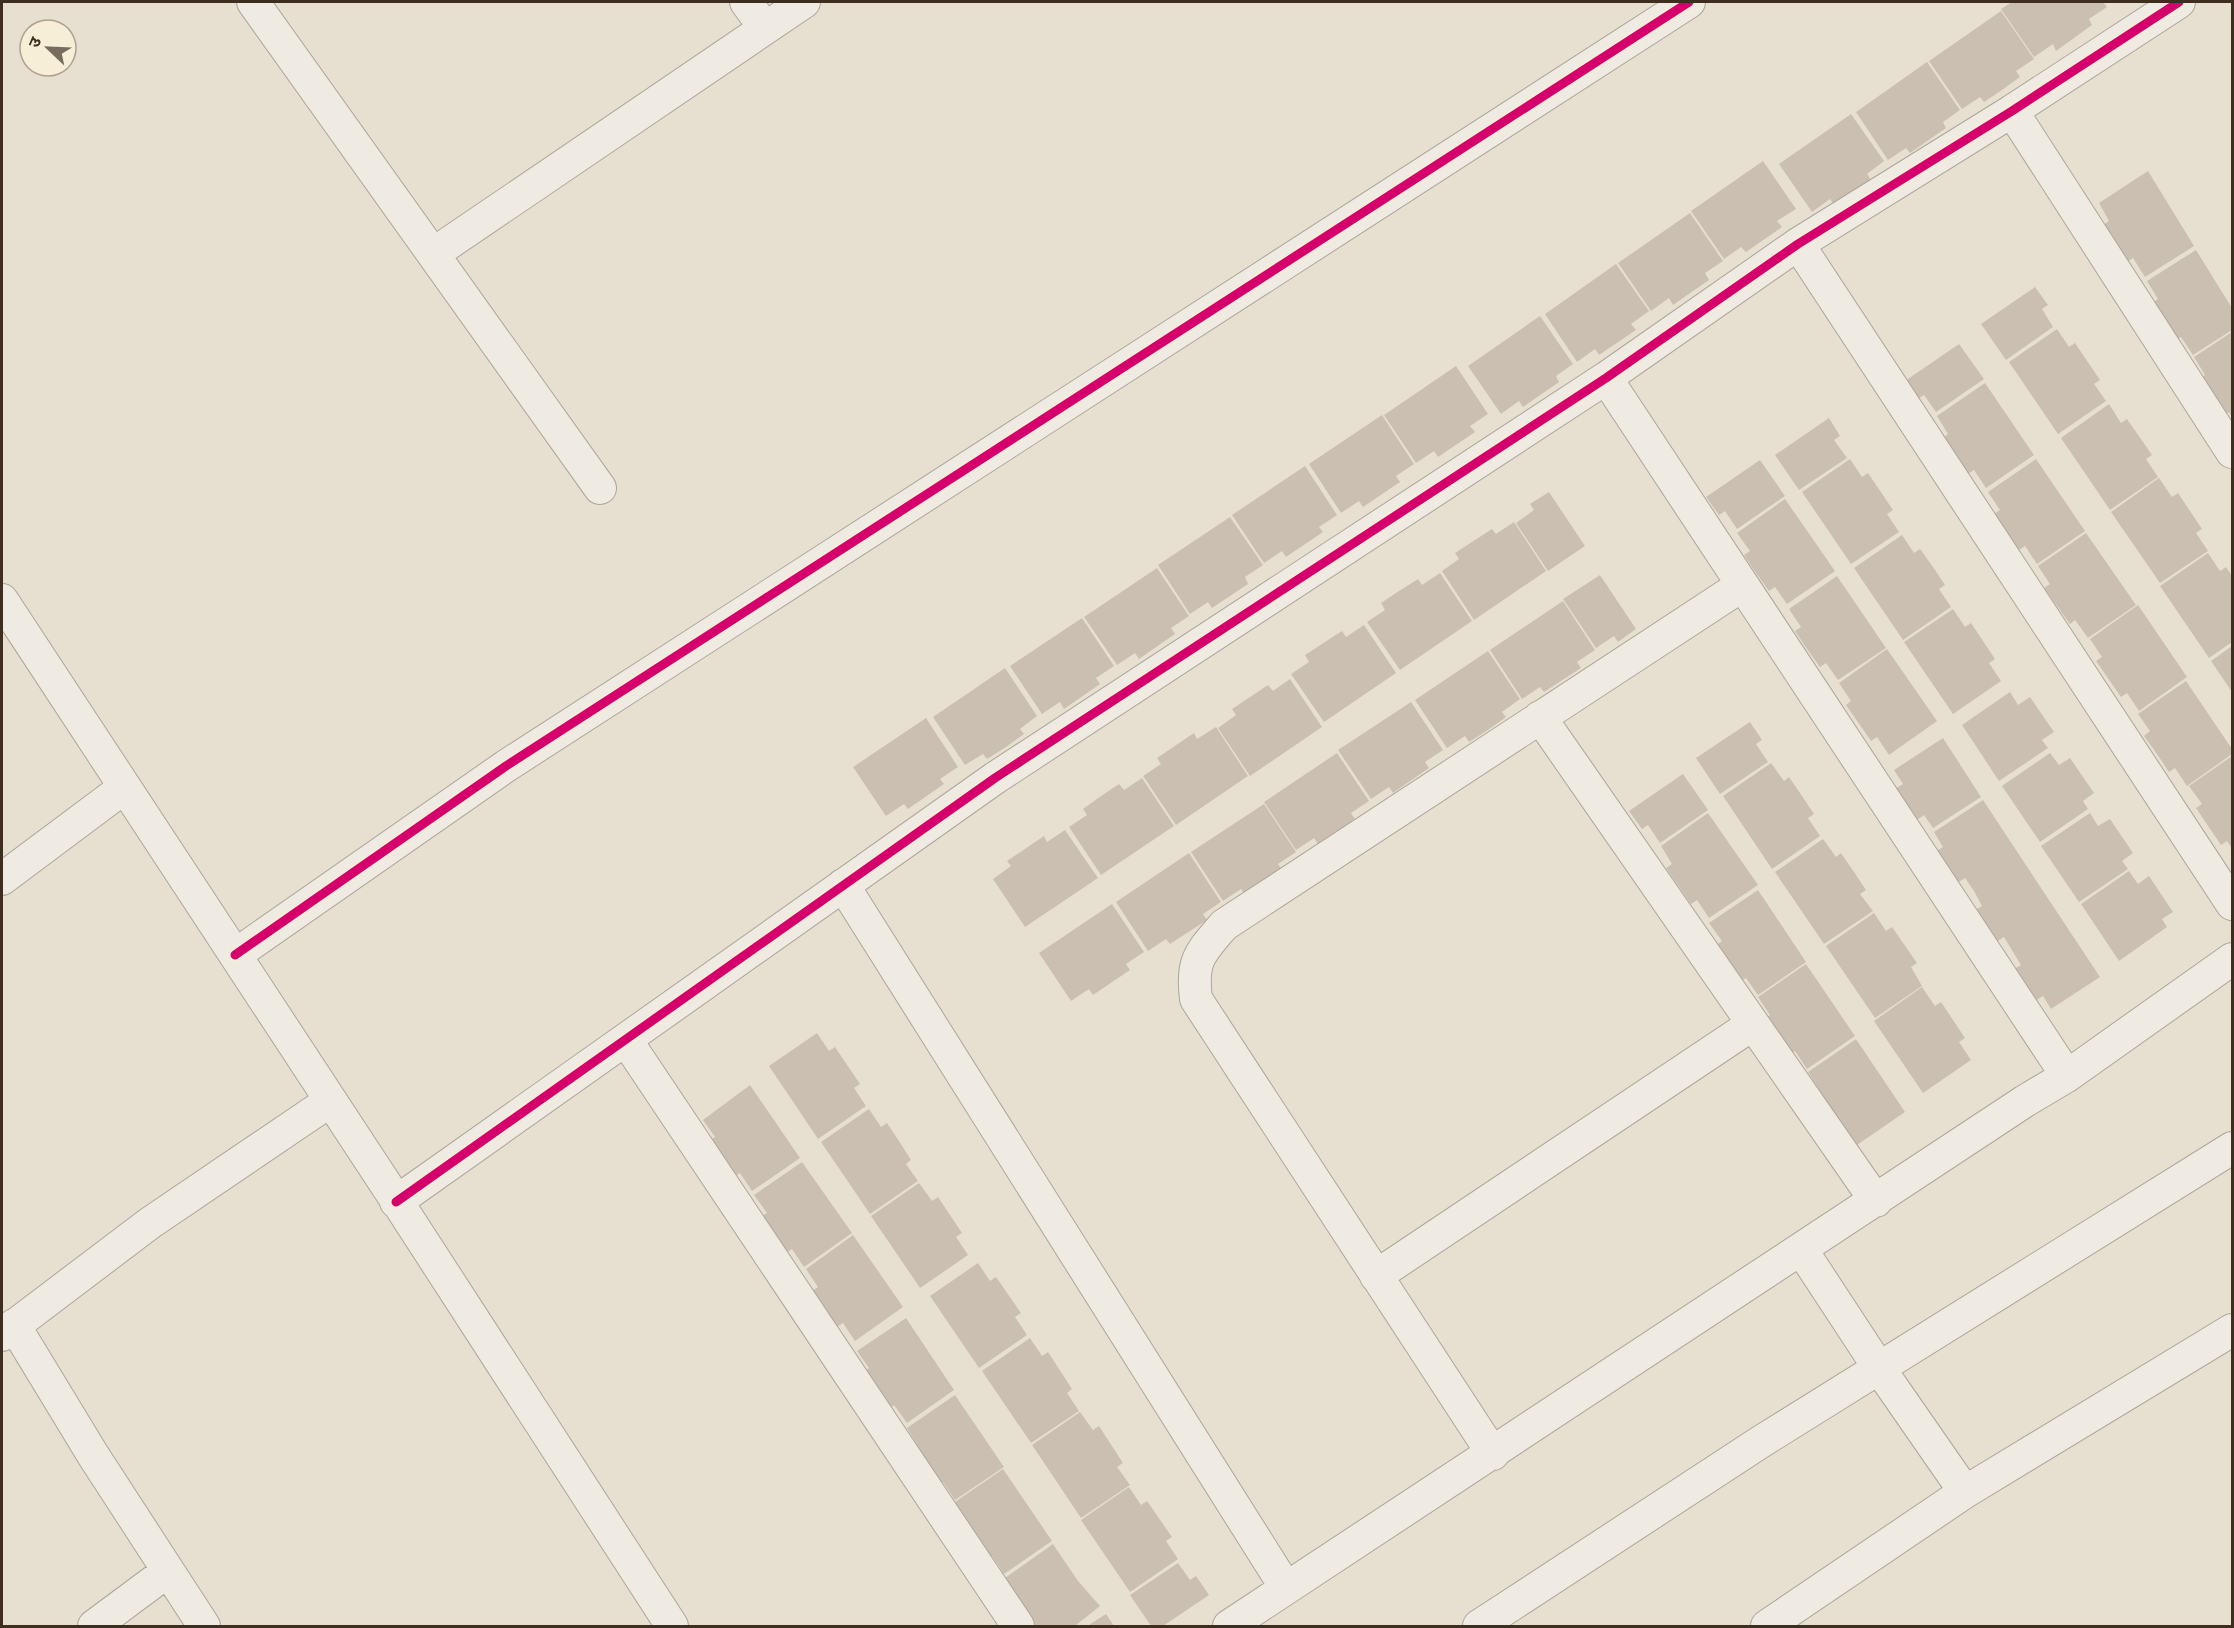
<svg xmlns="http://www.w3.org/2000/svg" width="2234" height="1628" font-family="'Roboto Serif','Noto Sans Devanagari',serif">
	<rect width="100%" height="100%" fill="#e7e0d1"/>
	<path fill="#cbbfb2" d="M2012 2H2103L2107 7 2089 19 2092 25 2056 51 2053 44 2034 57 2001 9Z
		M2001 11 2034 59 2016 71 2020 77 2002 90 1984 102 1980 97 1962 109 1929 61Z
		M1927 62 1960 110 1943 122 1946 128 1910 153 1906 148 1888 160 1856 112Z
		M1851 114 1884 161 1867 174 1871 180 1834 205 1830 199 1812 212 1779 164Z
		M1763 161 1796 209 1777 221 1782 227 1746 252 1741 247 1724 259 1691 211Z
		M2148 171 2194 246 2145 277 2133 258 2127 262 2103 225 2109 221 2099 203Z
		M1690 213 1723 261 1705 273 1709 280 1673 305 1669 298 1651 311 1618 263Z
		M2196 250 2232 308V330L2193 355 2181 337 2176 340 2152 303 2158 299 2147 281Z
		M1616 264 1649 311 1631 324 1636 330 1599 355 1595 349 1577 362 1545 314Z
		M2035 287 2048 305 2042 309 2053 327 2006 360 1981 324Z
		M1540 316 1573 364 1556 376 1559 382 1523 407 1519 401 1501 414 1468 366Z
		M2057 329 2069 347 2075 343 2100 380 2094 384 2106 401 2058 434 2009 362Z
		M2232 332V418L2229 412 2223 416 2199 379 2205 375 2194 357Z
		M1959 344 1984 379 1936 412 1924 395 1918 399 1905 381Z
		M1456 366 1488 414 1470 426 1475 432 1438 457 1434 451 1416 463 1384 415Z
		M1985 383 2034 455 1986 488 1974 470 1968 474 1943 438 1948 434 1937 416Z
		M2109 404 2121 423 2127 419 2152 455 2146 459 2158 477 2110 510 2061 438Z
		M1382 415 1414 464 1396 476 1400 482 1363 507 1359 501 1341 513 1309 464Z
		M1829 418 1840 436 1834 440 1847 458 1799 490 1775 455Z
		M1850 459 1862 477 1868 473 1893 510 1887 514 1899 532 1851 564 1802 492Z
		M2036 459 2085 531 2037 564 2025 546 2019 550 2007 533 1994 514 2000 510 1988 492Z
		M1760 460 1785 496 1737 529 1725 511 1719 515 1706 497Z
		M1305 466 1337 515 1319 527 1323 532 1286 557 1282 551 1264 563 1232 515Z
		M2159 478 2172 497 2178 493 2202 529 2196 533 2208 551 2160 583 2111 512Z
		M1549 492 1585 546 1548 571 1516 523 1534 510 1530 504Z
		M1785 499 1835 571 1787 604 1775 587 1769 591 1756 573 1744 555 1750 551 1737 533Z
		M1230 517 1263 565 1245 577 1248 584 1212 608 1208 602 1190 614 1158 565Z
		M1514 522 1546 571 1474 620 1442 571 1459 559 1455 553 1492 529 1496 534Z
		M2086 533 2136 605 2088 638 2075 620 2070 624 2044 588 2050 584 2038 566Z
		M1902 535 1914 553 1920 549 1933 567 1945 585 1939 589 1951 607 1903 640 1854 568Z
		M2208 553 2220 571 2226 567 2232 576V642L2209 658 2160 586Z
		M1157 568 1189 616 1171 628 1175 634 1139 659 1135 653 1117 665 1084 617Z
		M1440 573 1472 621 1400 670 1367 622 1385 610 1381 603 1399 591 1418 579 1422 585Z
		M1600 575 1636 629 1618 642 1614 636 1596 648 1563 599Z
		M1837 576 1886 648 1838 680 1826 663 1820 667 1807 649 1795 631 1801 627 1789 609Z
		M1563 601 1595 650 1577 662 1581 668 1544 692 1540 687 1522 699 1490 650Z
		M2138 605 2187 677 2139 711 2127 693 2121 697 2096 661 2102 657 2090 639Z
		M1953 609 1965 627 1971 623 1995 659 1989 663 2001 681 1953 714 1904 642Z
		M1082 618 1114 666 1096 678 1100 684 1064 709 1060 702 1042 714 1010 666Z
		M1364 625 1396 673 1324 722 1291 674 1309 662 1305 655 1342 631 1346 637Z
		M2232 646V692L2211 661Z
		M1887 649 1937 721 1889 755 1877 737 1871 741 1846 705 1851 701 1839 683Z
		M1488 651 1520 699 1502 712 1506 717 1488 730 1469 742 1465 736 1447 748 1415 700Z
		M1005 668 1037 716 1020 729 1024 734 1006 747 987 759 983 754 965 765 933 717Z
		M1290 679 1322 727 1250 776 1218 728 1236 715 1232 709 1268 685 1273 691Z
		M2186 681 2232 749V754L2187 786 2175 768 2169 772 2157 754 2144 736 2150 731 2138 714Z
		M2010 692 2018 705 2030 697 2054 732 2042 740 2048 748 1999 781 1962 725Z
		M1411 702 1443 750 1425 762 1429 768 1393 793 1389 787 1371 799 1338 750Z
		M926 718 958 767 940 779 944 784 908 809 904 804 886 816 853 767Z
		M1750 722 1762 740 1756 744 1768 762 1720 794 1696 758Z
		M1216 727 1248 776 1176 825 1143 776 1161 764 1157 758 1194 733 1197 739Z
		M1943 738 1981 797 1933 828 1924 815 1914 822 1893 790 1903 784 1894 770Z
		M1337 753 1369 801 1351 813 1355 819 1318 844 1314 838 1296 850 1264 802Z
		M2050 753 2059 765 2070 758 2094 793 2083 801 2088 809 2040 842 2002 786Z
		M2232 756V849L2227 841 2221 845 2196 808 2202 804 2189 786Z
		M1771 763 1784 781 1789 777 1802 796 1814 814 1808 818 1820 836 1772 869 1723 796Z
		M1683 774 1708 810 1660 843 1648 825 1642 829 1629 811Z
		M1142 778 1174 826 1101 875 1069 827 1087 815 1083 809 1101 796 1119 784 1124 790Z
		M1983 800 2100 977 2051 1009 2043 996 2032 1003 2011 971 2021 965 2004 937 1993 944 1972 912 1982 906 1974 891 1965 878 1954 885 1933 853 1943 847 1934 832Z
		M1264 804 1296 852 1278 864 1282 870 1245 895 1241 889 1223 901 1191 852Z
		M1708 813 1758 885 1709 918 1697 900 1691 904 1666 868 1672 864 1661 846Z
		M2090 813 2098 826 2110 819 2133 853 2122 861 2128 869 2079 902 2041 846Z
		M1065 830 1098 878 1025 927 993 879 1011 866 1007 861 1044 836 1047 842Z
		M1823 839 1836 857 1841 853 1854 872 1866 890 1860 894 1873 911 1824 944 1775 872Z
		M1189 853 1221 902 1203 914 1207 920 1170 944 1166 939 1148 951 1116 902Z
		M2129 871 2138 884 2149 876 2173 912 2162 919 2167 927 2119 961 2081 904Z
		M1758 890 1806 962 1758 995 1746 978 1740 982 1716 945 1722 941 1709 923Z
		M1112 904 1144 952 1126 964 1130 970 1093 995 1089 989 1071 1001 1039 953Z
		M1874 913 1886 931 1892 927 1917 963 1911 967 1922 986 1875 1018 1826 946Z
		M1806 964 1855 1036 1807 1069 1795 1051 1789 1055 1764 1019 1770 1015 1758 997Z
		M1922 987 1935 1006 1941 1002 1965 1038 1959 1042 1971 1060 1923 1093 1874 1021Z
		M817 1033 829 1051 835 1047 860 1084 854 1088 866 1106 818 1139 769 1066Z
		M1856 1039 1905 1112 1857 1145 1845 1127 1839 1131 1814 1095 1820 1091 1808 1072Z
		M750 1085 800 1158 752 1191 740 1173 734 1177 709 1141 715 1137 703 1120Z
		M869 1109 881 1127 887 1123 899 1141 911 1160 906 1164 918 1181 870 1214 821 1142Z
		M802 1162 852 1233 804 1267 792 1249 786 1253 761 1217 767 1213 754 1195Z
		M919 1183 932 1201 938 1197 962 1233 956 1237 968 1255 920 1288 871 1216Z
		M853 1235 903 1307 855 1341 843 1323 837 1327 812 1291 818 1287 806 1269Z
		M978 1263 990 1281 996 1277 1021 1313 1015 1317 1027 1335 979 1368 930 1296Z
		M906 1318 954 1390 907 1423 894 1405 889 1409 864 1372 869 1368 857 1351Z
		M1030 1338 1042 1356 1048 1352 1072 1389 1067 1393 1079 1411 1031 1443 982 1371Z
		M955 1395 1004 1467 955 1500 943 1482 937 1486 912 1450 918 1446 907 1428Z
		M1080 1412 1093 1430 1099 1426 1123 1463 1117 1467 1130 1485 1081 1518 1032 1445Z
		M1003 1469 1052 1541 1004 1574 992 1556 986 1560 962 1524 967 1520 955 1502Z
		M1129 1487 1141 1505 1147 1501 1172 1537 1166 1541 1178 1559 1130 1592 1081 1520Z
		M1053 1544 1078 1581 1100 1606 1075 1626H1030L1011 1599 1017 1595 1005 1578Z
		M1178 1563 1190 1580 1196 1576 1209 1595 1163 1626H1151L1130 1595Z
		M1106 1614 1114 1626H1087Z"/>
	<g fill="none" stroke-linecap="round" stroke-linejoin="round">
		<defs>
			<path id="street" d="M253 2 600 488
				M746 2 765 28
				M2012 111 2232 452
				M1798 244 2232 904
				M433 254 804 2
				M1606 378 2067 1076
				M2 600 400 1206 672 1626
				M1540 717 1876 1201
				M2 879 125 787
				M843 885 1286 1588
				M235 955 506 766 1689 2
				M626 1040 1018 1626
				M396 1202 995 778 1606 378 1798 244 2012 111 2179 2
				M1801 1249 1879 1368 1965 1492
				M1376 1276 1753 1024
				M14 1325 93 1455 204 1626
				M2 1335 150 1223 330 1101
				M1493 1454 1196 999C1191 960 1200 953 1224 925L1741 586
				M94 1626 168 1571
				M1229 1626 2025 1101 2067 1076 2232 959
				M1479 1626 1762 1441 2232 1148
				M1767 1626 1965 1492 2232 1330"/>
		</defs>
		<use href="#street" stroke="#ada599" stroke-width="34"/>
		<use href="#street" stroke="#efebe3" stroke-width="32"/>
		<defs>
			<path id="cycleway" d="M235 955 506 766 1689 2
				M396 1202 995 778 1606 378 1798 244 2012 111 2179 2"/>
		</defs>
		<use href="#cycleway" stroke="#f7eed8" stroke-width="13"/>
		<use href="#cycleway" stroke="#d6006c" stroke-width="9"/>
	</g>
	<rect width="2234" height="1628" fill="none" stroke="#3d2e20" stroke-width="6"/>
	<g transform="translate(48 48) rotate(293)"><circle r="28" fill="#f7eed8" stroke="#ada18e" stroke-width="1.5"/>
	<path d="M0-4.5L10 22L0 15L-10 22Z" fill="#786c5e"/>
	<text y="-9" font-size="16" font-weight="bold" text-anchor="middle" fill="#3d2e20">उ</text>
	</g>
</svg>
